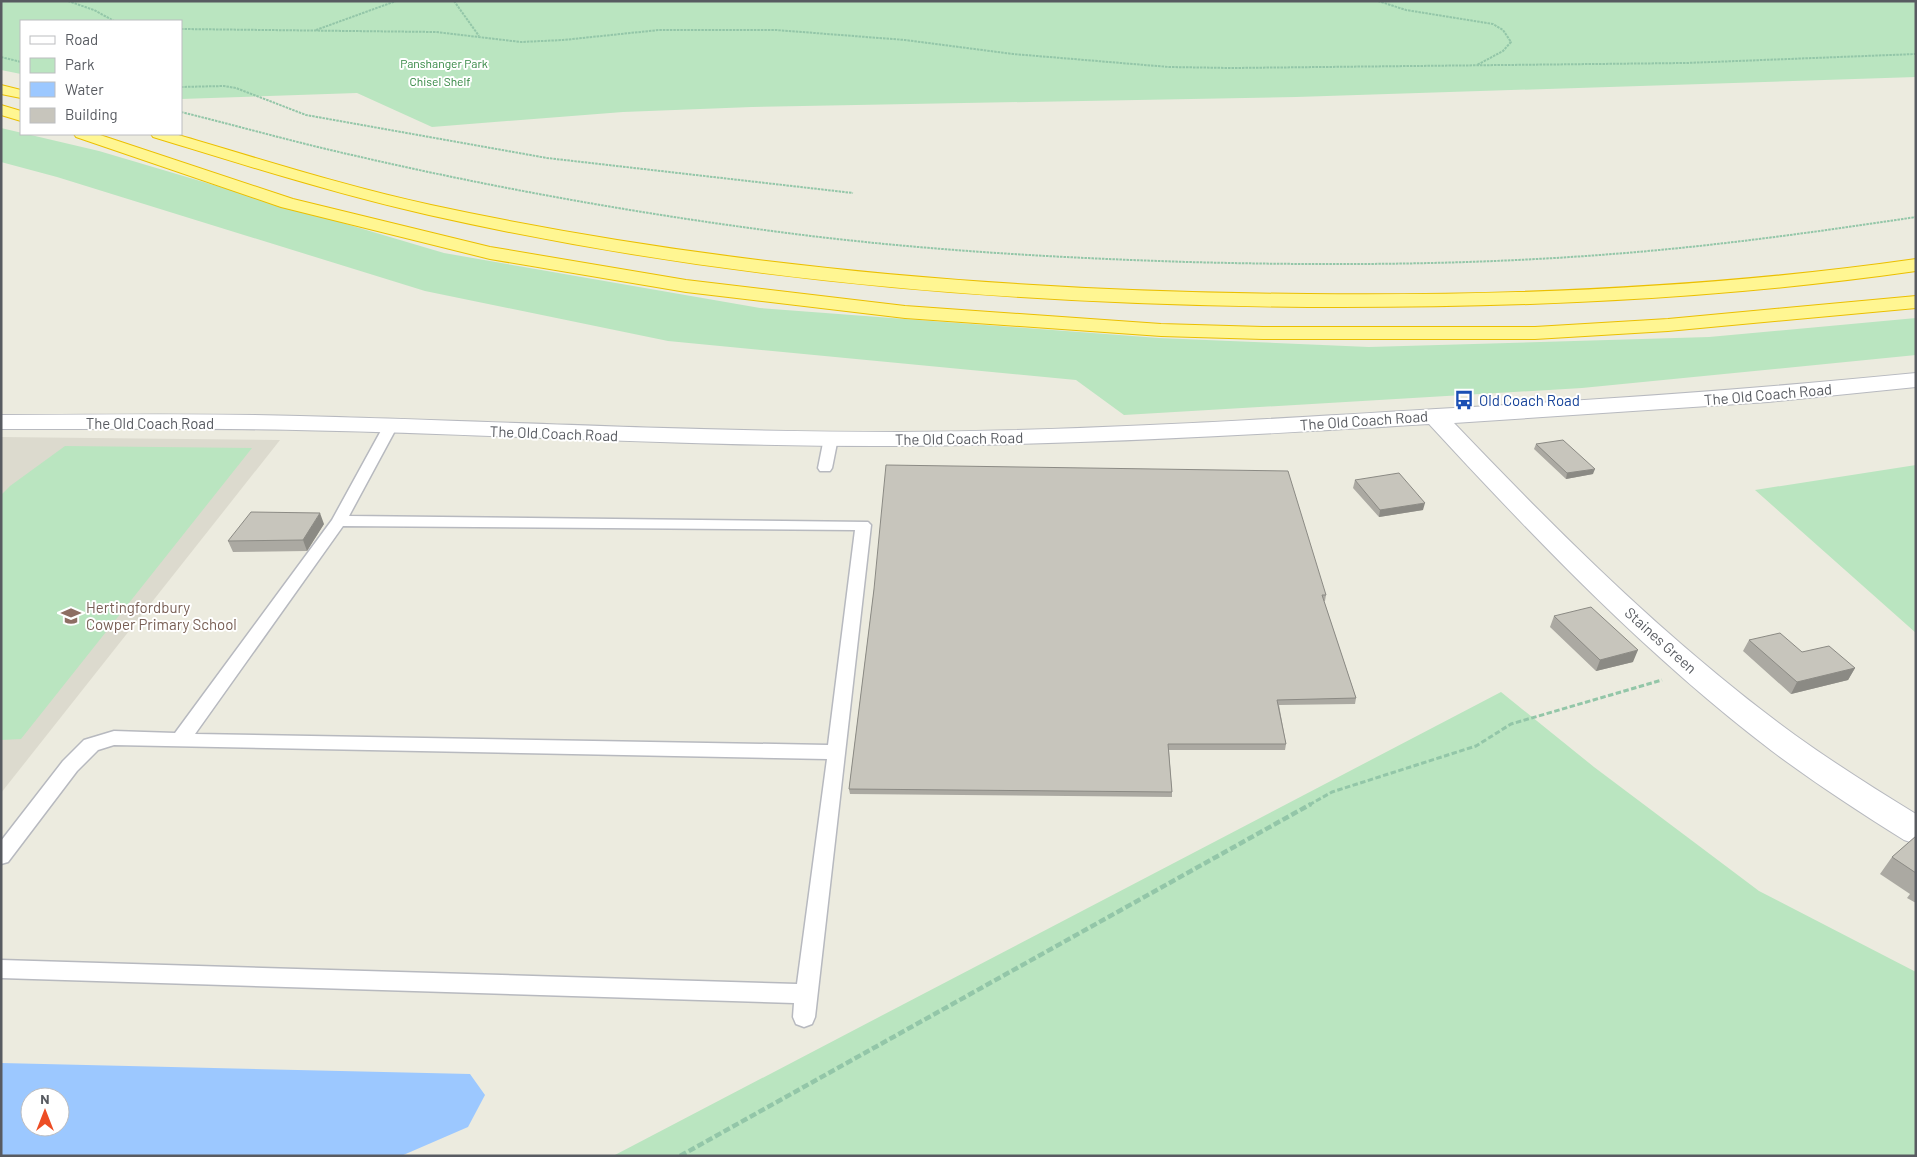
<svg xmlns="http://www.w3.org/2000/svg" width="1917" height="1157" font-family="Barlow,sans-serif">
	<rect width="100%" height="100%" fill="#ecebdf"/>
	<path fill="#dcdace" d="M1 437 280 440 1 793Z"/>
	<path fill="#bae5c0" d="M1 1H1916V77L1296 97 752 107 623 112 432 127 357 93 181 99V21H21V74L1 70Z
		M1 128 99 151 444 253 760 308 1159 338 1369 347 1709 337 1916 318V355L1582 388 1124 415 1076 380 668 341 425 291 57 177 1 162Z
		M65 446 252 448 21 739 1 740V495L10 486Z
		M1916 465V633L1755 490Z
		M1501 692 1594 767 1759 891 1916 972V1156H613Z"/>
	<path fill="#9cc8ff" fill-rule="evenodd" d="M1 1063 470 1074 485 1095 468 1127 401 1156H1ZM30 1097H60V1127H30Z"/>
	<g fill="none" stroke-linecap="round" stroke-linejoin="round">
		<defs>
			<path id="service" d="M390 423 397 427 349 516 868 522 871 525 815 1017 812 1024 804 1027 796 1024 793 1017 794 1003 1 978V960L797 984 827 759 114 745 98 750 77 771 8 862 1 864V841L63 761 84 740 114 731 175 733 332 520 383 427ZM343 526 855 530 828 745 195 734Z
				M831 434 836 435 838 438 832 468 830 471H820L818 468 824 438 826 435Z"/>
			<path id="minor" d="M1916 373V387L1768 402 1454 423C1560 534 1670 644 1795 735 1834 763 1875 789 1916 814V844L1904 840C1859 812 1815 783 1772 751 1646 655 1536 540 1429 424 1252 435 1075 445 898 446 697 447 497 434 296 430 198 428 99 429 1 429V415C101 415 200 413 300 416 499 421 698 432 897 432 1077 431 1257 420 1436 409 1596 400 1756 389 1916 373Z"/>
			<path id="trunk" d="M1 85 21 90V98L1 94Z
				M1 105 21 111V121L1 115Z
				M74 134H97L293 199 490 247 686 280 905 306 1161 324 1263 327H1535L1668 319 1916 296V308L1668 331 1535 339H1263L1161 336 905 318 686 292 490 259 281 207 76 137Z
				M151 134H175C260 159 344 186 431 205 718 267 1014 292 1308 294 1512 296 1714 288 1916 259V271C1714 300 1512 308 1309 307 1014 305 717 280 429 215 336 194 245 165 153 137Z"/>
		</defs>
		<use href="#service" stroke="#b7b9bf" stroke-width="3"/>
		<use href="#minor" stroke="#b7b9bf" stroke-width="2"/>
		<use href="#trunk" stroke="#ebbf00" stroke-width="2"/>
		<path stroke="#93c6a8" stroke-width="2" stroke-dasharray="2.5 1" stroke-linecap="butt" d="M68 1 94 10 114 21
			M454 1 479 36
			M1378 1 1406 10 1493 24 1503 30 1511 42 1503 51 1477 65
			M181 29 436 32 521 42 563 40 659 30H776L905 40 1013 54 1169 67 1231 68 1686 63 1916 54
			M316 30 396 1
			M1 57 21 62
			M181 87 224 86 236 88 306 115 547 158 853 193
			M181 112C238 126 294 142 352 155 503 190 657 217 811 236 936 251 1062 258 1188 262 1338 266 1488 265 1637 252 1730 244 1823 231 1916 217"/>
		<path stroke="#93c6a8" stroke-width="3" stroke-dasharray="5.5 2.5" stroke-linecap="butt" d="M1309 805 1332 792 1476 746 1511 724 1662 680"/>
		<path stroke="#93c6a8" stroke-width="4.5" stroke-dasharray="7 3" stroke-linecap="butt" d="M680 1156 1311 804"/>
		<use href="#service" fill="#fff" fill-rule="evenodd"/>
		<use href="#minor" fill="#fff" fill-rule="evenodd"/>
		<use href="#trunk" fill="#fff692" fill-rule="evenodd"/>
	</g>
	<path fill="#aba9a2" d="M1536 444 1593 474 1566 479 1534 449Z
		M1355 480 1423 510 1379 517 1353 488Z
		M324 524 307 551 233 552 228 541Z
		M874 589 1326 595 1325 601H1324L1356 698 1355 704 1279 705 1286 744 1285 750H1169L1172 792V797L850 794 849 789Z
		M1554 616 1633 662 1596 671 1550 627Z
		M1749 640 1802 652 1855 668 1848 680 1791 694 1743 651Z
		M1916 836V903L1907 898 1910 894 1880 874 1892 857Z"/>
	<path fill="#8b8a84" d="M1595 469 1593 474 1566 479 1567 473Z
		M1425 503 1423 510 1379 517 1380 510Z
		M320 513 324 524 307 551 303 540Z
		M1638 650 1633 662 1596 671 1600 660Z
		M1855 668 1848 680 1791 694 1797 682Z"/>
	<path fill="#c7c5bc" stroke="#8b8a84" d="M1563 440 1595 469 1567 473 1536 444Z
		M886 465 1288 471 1326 595H1322L1356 698 1277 700 1286 744H1168L1172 792 849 789 874 589Z
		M1399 473 1425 503 1380 510 1355 480Z
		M251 512 320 513 303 540 228 541Z
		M1591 607 1638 650 1600 660 1554 616Z
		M1780 633 1802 652 1829 646 1855 668 1797 682 1749 640Z
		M1916 836V873L1892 857Z"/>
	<defs>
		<symbol id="bus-bare" viewBox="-9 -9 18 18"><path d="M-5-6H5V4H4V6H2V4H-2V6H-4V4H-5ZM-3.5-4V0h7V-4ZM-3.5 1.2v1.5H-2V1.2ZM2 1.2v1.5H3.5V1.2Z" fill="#1a4fb4" stroke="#fff" stroke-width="2.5" paint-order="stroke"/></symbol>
		<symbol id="school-bare" viewBox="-9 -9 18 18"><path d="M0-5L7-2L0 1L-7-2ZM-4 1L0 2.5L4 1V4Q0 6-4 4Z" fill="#8d6e63" stroke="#fff" stroke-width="2.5" paint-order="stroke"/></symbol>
	</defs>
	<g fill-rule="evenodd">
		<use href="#bus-bare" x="1450" y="386" width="28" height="28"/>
		<use href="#school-bare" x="57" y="602" width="28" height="28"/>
	</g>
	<g text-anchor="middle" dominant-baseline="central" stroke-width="4" stroke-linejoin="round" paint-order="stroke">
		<g font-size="12" fill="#328641" stroke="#fff">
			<text x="444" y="63">Panshanger Park</text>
			<text x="440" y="81">Chisel Shelf</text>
		</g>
		<g font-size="15" fill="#585b61" stroke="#fff">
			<text transform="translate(1768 394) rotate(-5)">The Old Coach Road</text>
			<text transform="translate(1364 420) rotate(-4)">The Old Coach Road</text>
			<text x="150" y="423">The Old Coach Road</text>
			<text transform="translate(554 433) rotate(2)">The Old Coach Road</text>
			<text transform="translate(959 438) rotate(-1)">The Old Coach Road</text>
			<text transform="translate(1661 640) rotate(42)">Staines Green</text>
		</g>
		<g font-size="15" fill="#164399" stroke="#fff" text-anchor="start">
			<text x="1479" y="400">Old Coach Road</text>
		</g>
		<g font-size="15" fill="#785e54" stroke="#fff" text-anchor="start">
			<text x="86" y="607">Hertingfordbury<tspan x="86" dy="17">Cowper Primary School</tspan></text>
		</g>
	</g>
	<rect width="1917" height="1157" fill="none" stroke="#585b61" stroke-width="5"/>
	<rect x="20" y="20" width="162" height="115" fill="#ffffff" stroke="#bcbdc0"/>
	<rect x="30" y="36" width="25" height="8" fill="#ffffff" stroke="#bcbdc0"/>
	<text x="65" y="45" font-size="15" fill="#585b61">Road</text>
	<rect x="30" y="58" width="25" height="15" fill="#bae5c0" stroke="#bcbdc0"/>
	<text x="65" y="70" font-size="15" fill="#585b61">Park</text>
	<rect x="30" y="82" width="25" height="15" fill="#9cc8ff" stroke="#bcbdc0"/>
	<text x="65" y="95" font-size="15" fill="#585b61">Water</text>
	<rect x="30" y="108" width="25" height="15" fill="#c7c5bc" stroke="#bcbdc0"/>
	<text x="65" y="120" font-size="15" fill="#585b61">Building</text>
	<g transform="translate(45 1112)"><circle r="24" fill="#ffffff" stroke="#bcbdc0"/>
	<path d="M0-4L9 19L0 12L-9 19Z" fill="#ed4d25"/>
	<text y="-8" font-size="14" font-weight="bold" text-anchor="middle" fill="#585b61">N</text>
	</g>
</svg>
